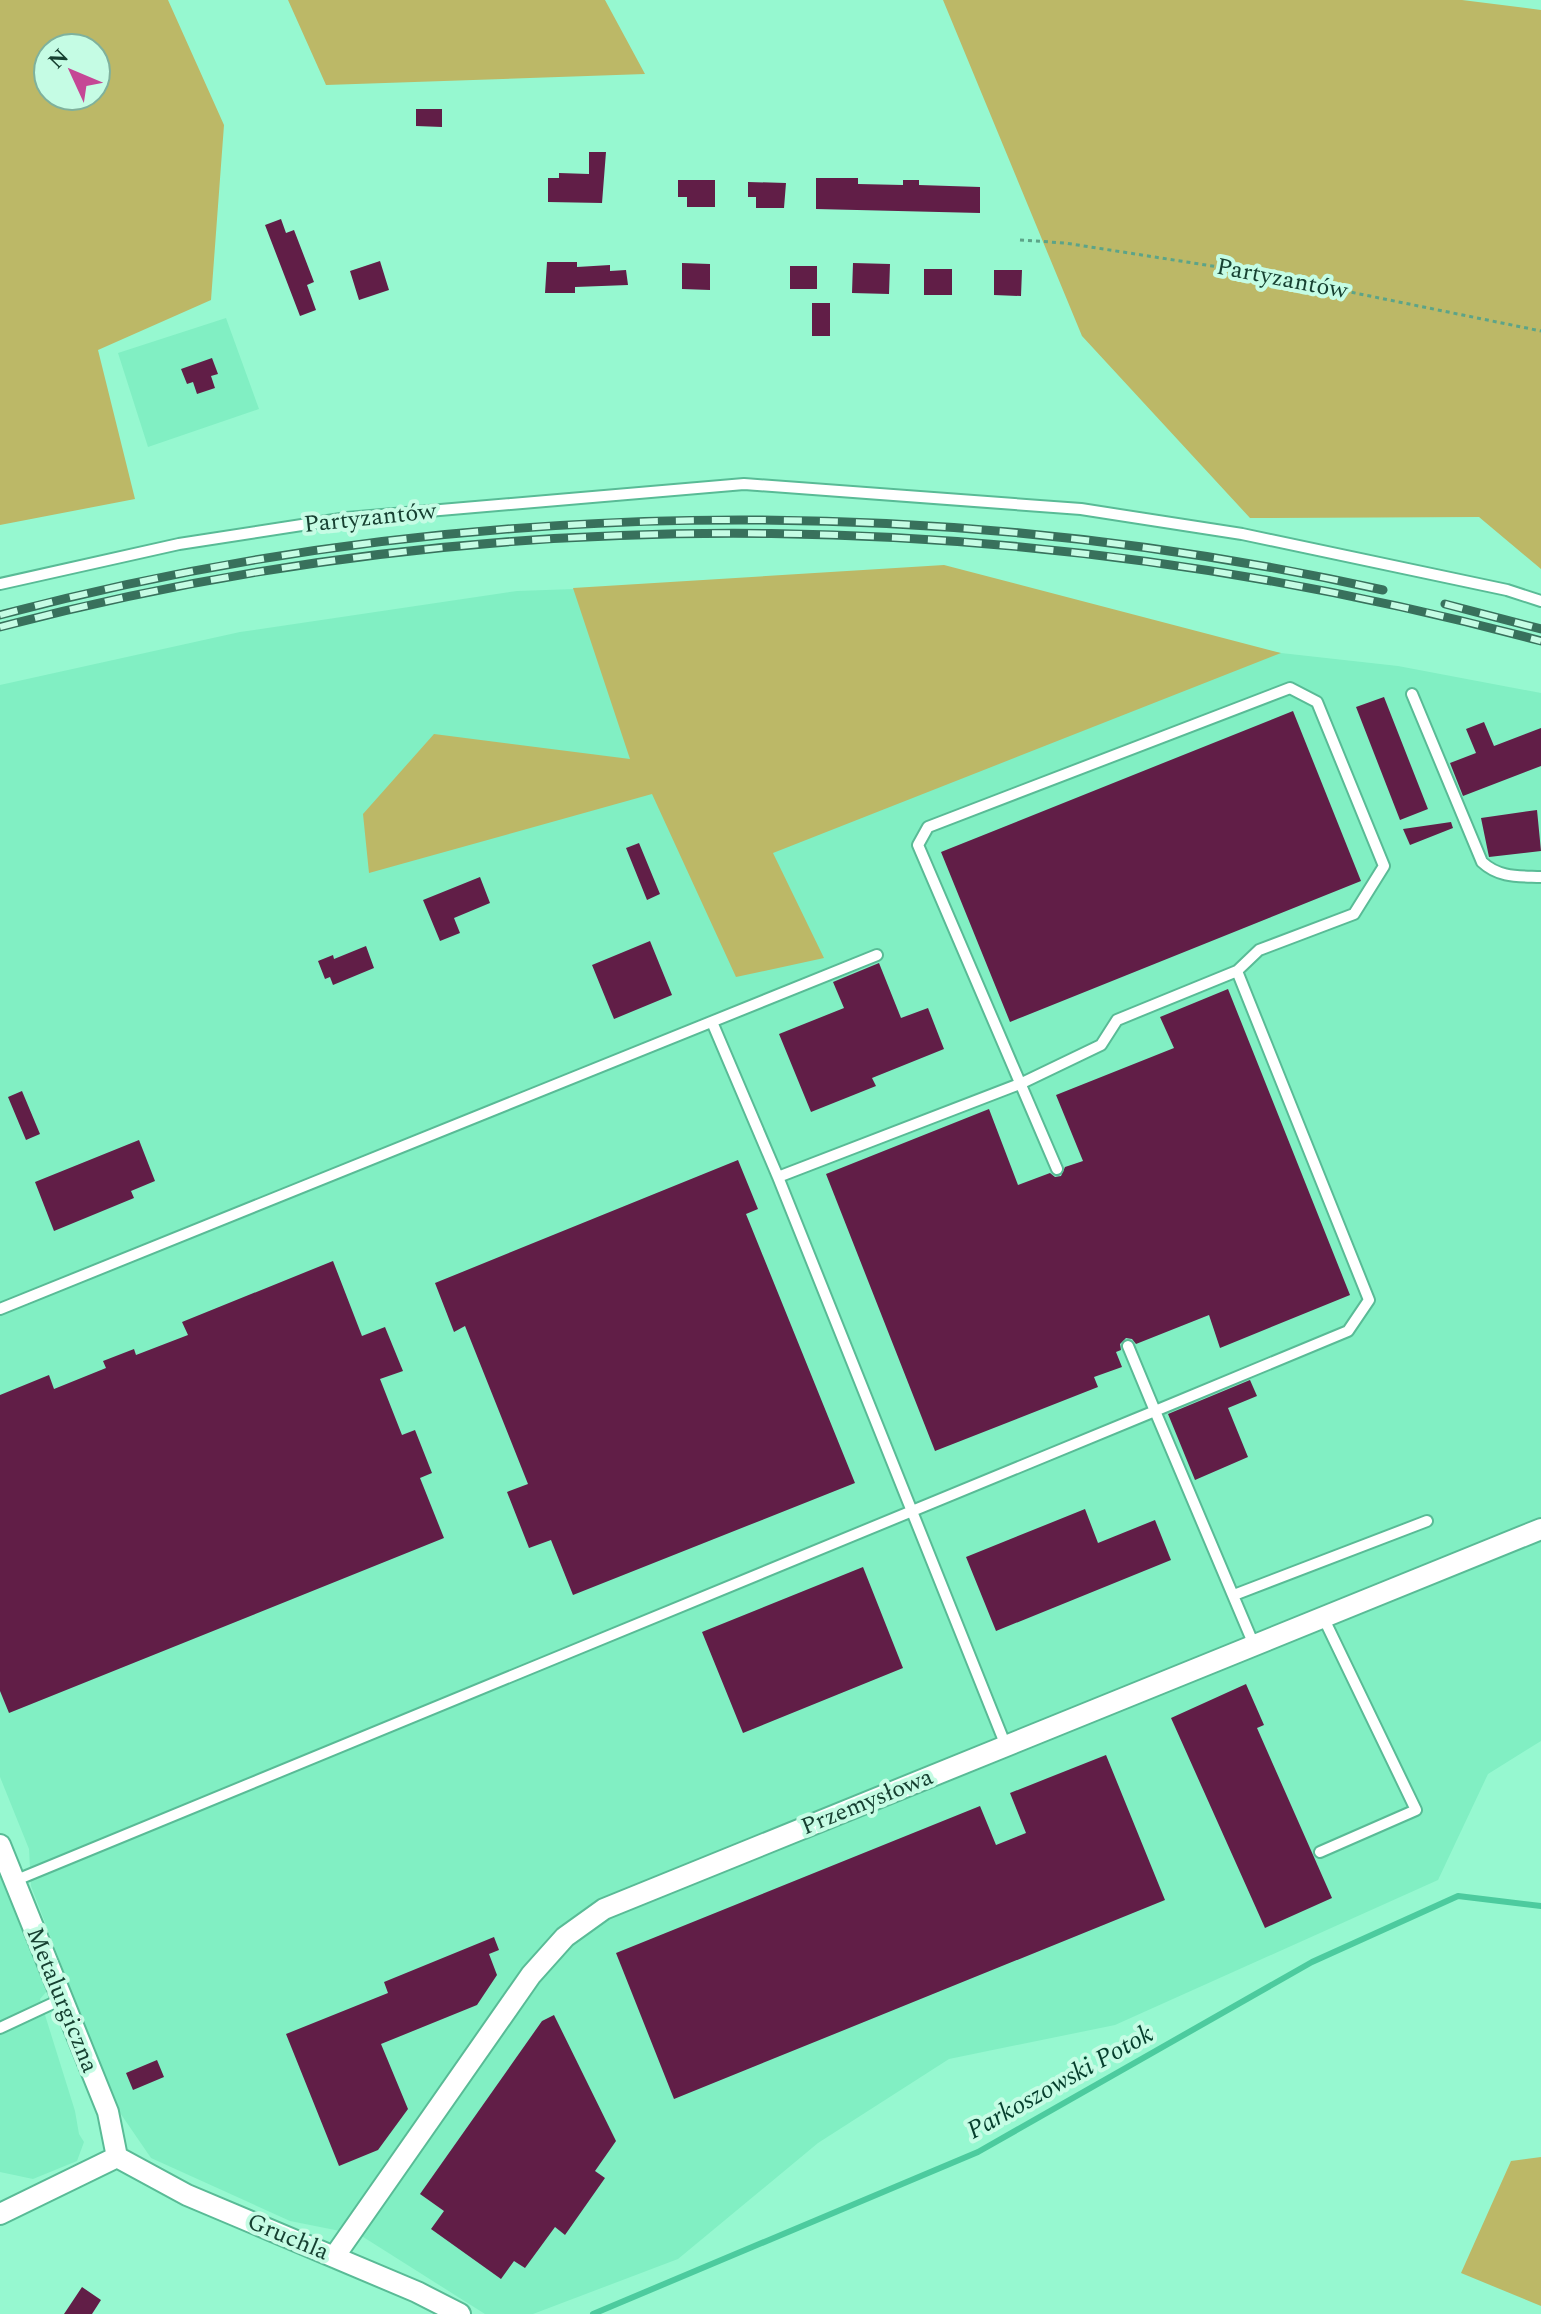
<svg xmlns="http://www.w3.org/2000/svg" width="1541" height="2314" font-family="Spectral,serif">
	<rect width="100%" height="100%" fill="#96f8d0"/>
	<path fill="#81efc3" d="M226 318 259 409 148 447 118 353Z
		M839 580 1281 653 1398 666 1541 693V1741L1488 1774 1438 1880 1115 2025 949 2059 818 2143 678 2259 533 2314H485L360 2235 290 2221 151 2158 116 2107 31 1886 29 1849 0 1777V685L240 632 517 591Z
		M0 1871 47 1991 40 1999 75 2111 79 2134 84 2142 77 2161 33 2179 0 2172Z"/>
	<path fill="#bcb867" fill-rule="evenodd" d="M0 0H168L224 125 211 300 98 350 135 499 0 525ZM48 48H96V96H48Z
		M288 0H605L645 74 326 85Z
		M943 0H1462L1541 10V569L1479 517 1250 518 1082 336Z
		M944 565 1281 653 773 853 824 958 736 977 652 794 369 873 363 814 434 734 630 759 573 588Z
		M1541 2157V2306L1461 2273 1511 2161Z"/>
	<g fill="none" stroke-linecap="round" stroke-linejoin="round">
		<path stroke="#4ccb9e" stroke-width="6" d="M593 2314 978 2152 1312 1962 1458 1896 1541 1906"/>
	</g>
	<path fill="#611e47" d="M416 109H442V127L416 126Z
		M589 152H606L602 203 548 202V178H559V173L589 174Z
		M816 178H858V184L903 185V180H919V185L980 187V213L816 209Z
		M678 180H715V207H687V197H678Z
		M748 182 786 183 784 208H756V197H748Z
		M281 219 286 233 294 230 314 282 307 285 316 310 300 316 265 225Z
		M380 261 389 290 359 300 350 271Z
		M547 262H577V267L610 265V271L626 270 628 285 575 287V293H545Z
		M682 263 710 264V290L682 289Z
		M853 263 890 264 889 294 852 293Z
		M790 266H817V289H790Z
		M924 269H952V295H924Z
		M994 270H1022L1021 296 994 295Z
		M812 303H830V336H812Z
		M212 358 218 374 211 376 215 388 197 394 193 382 187 384 181 369Z
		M1384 697 1428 809 1400 820 1356 707Z
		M1293 711 1361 881 1010 1022 941 852Z
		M1484 722 1494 746 1541 728V766L1463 796 1450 763 1476 753 1466 729Z
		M1537 810 1541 851 1489 857 1481 818Z
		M1451 822 1453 828 1410 845 1403 829Z
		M639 843 660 894 647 900 626 848Z
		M480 877 490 903 454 918 460 933 440 941 423 900Z
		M650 941 672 995 614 1019 592 965Z
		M366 946 374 968 333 985 330 977 325 979 318 961 333 955 334 959Z
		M879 963 901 1018 928 1008 944 1049 872 1078 876 1086 811 1112 779 1034 844 1008 833 982Z
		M1228 989 1350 1295 1220 1348 1209 1315 1136 1344 1132 1339 1126 1338 1120 1344 1121 1350 1116 1352 1122 1367 1094 1377 1098 1387 935 1451 826 1174 989 1109 1018 1185 1050 1173 1055 1177 1061 1176 1065 1167 1083 1161 1056 1095 1174 1048 1160 1017Z
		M22 1091 40 1134 26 1140 8 1097Z
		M139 1140 155 1181 131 1191 134 1198 54 1231 35 1182Z
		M738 1160 758 1209 746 1214 855 1483 573 1595 551 1540 529 1548 507 1492 528 1484 465 1326 454 1332 435 1283Z
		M333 1261 362 1336 385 1327 403 1371 380 1379 402 1435 415 1430 432 1473 420 1478 444 1538 9 1713 0 1691V1395L49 1375 54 1389 106 1368 103 1361 134 1349 136 1355 188 1335 182 1322Z
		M1250 1380 1257 1396 1228 1408 1248 1457 1195 1480 1168 1414Z
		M1085 1509 1098 1543 1155 1520 1171 1560 996 1631 966 1557Z
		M863 1567 903 1668 743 1733 702 1632Z
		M1246 1684 1264 1725 1257 1728 1332 1898 1265 1928 1171 1718Z
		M1106 1755 1165 1900 674 2099 616 1953 980 1806 996 1845 1026 1833 1010 1793Z
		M494 1937 499 1950 489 1954 497 1975 477 2005 381 2044 408 2109 378 2150 339 2166 286 2034 388 1993 384 1982Z
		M554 2015 616 2141 595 2171 605 2178 565 2235 555 2227 525 2268 514 2261 501 2279 431 2229 444 2211 420 2194 542 2021Z
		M157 2060 164 2077 133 2090 126 2073Z
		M82 2287 101 2300 92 2314H64Z"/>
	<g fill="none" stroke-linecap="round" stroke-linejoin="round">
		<defs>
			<path id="service" d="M0 584 179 544 347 518 744 484 1081 509 1242 534 1507 590 1541 601
				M1412 694 1482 862C1499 878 1519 876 1541 877
				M712 1022 778 1177 1006 1746
				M1057 1169 918 845 928 827 1290 688 1317 702 1384 866 1354 914 1259 950 1237 971 1369 1300 1348 1331 1155 1411 1254 1645
				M778 1177 1022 1083 1101 1045 1117 1020 1237 971
				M0 1309 877 955
				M1234 1595 1427 1521
				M1320 1852 1416 1810 1323 1617
				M14 1881 1155 1411 1128 1346
				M0 2028 62 1999"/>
			<path id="minor" d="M0 1845 108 2112 117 2157
				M117 2157 187 2195 417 2292 460 2314
				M0 2214 117 2157
				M334 2257 531 1975 565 1937 604 1909 1541 1529"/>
		</defs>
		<use href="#service" stroke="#59bb96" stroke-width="14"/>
		<use href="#minor" stroke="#59bb96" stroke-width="24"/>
		<path stroke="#5ca488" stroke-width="3" stroke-dasharray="4 4" stroke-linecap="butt" d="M1020 240 1065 243 1257 273 1541 331"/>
		<use href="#service" stroke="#fff" stroke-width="10"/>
		<use href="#minor" stroke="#fff" stroke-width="20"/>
		<defs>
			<path id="rail" d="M1445 604 1541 629
				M0 615C448 496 931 490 1383 590
				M0 627C506 494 1037 506 1541 641"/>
		</defs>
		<use href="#rail" stroke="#38715c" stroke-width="9"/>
		<use href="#rail" stroke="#c5fce4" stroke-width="6" stroke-dasharray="18" stroke-linecap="butt"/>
	</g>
	<g text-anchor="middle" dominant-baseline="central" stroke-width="8" stroke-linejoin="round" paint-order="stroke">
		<g font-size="24" fill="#164031" stroke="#c5fce4">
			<text transform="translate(1282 279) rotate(11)">Partyzantów</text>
			<text transform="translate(370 518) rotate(-6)">Partyzantów</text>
			<text transform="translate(867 1802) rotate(-22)">Przemysłowa</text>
			<text transform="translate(62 2000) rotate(68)">Metalurgiczna</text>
			<text transform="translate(288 2237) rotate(23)">Gruchla</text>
		</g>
		<g font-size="26" font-style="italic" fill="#043e2c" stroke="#c5fce4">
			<text transform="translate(1060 2082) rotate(-29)">Parkoszowski Potok</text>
		</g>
	</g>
	<g transform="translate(72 72) rotate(314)"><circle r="38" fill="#c5fce4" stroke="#7fb19c" stroke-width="2"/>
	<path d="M0-6L14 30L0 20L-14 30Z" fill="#c54795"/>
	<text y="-12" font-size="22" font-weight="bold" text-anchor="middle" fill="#164031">N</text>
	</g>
</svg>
